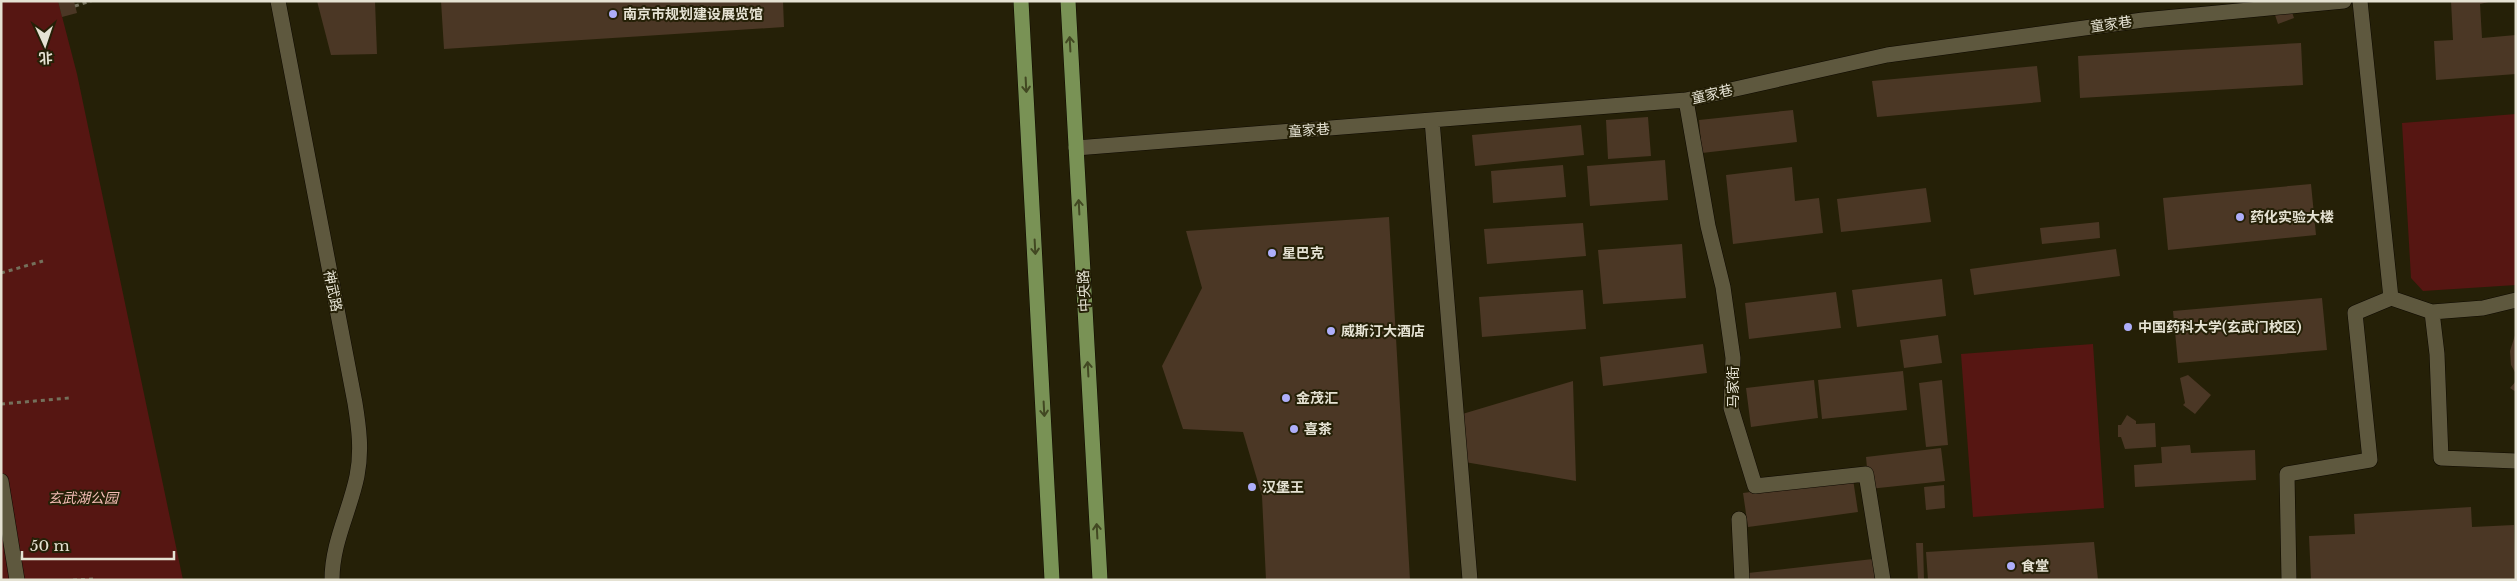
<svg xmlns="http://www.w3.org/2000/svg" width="2517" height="581" font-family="'Libre Baskerville','Noto Sans SC',serif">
	<rect width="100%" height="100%" fill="#252007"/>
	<path fill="#561612" d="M1 1H58L77 74 183 580H1Z
		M2516 114V285L2423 291 2411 278 2402 123Z
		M2093 344 2104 508 1973 517 1961 354Z"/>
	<path fill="#4b3725" d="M58 1H74L77 13 62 17Z
		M317 1H375L377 54 331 55Z
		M441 1H783L784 27 444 49Z
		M2451 1H2493L2480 4 2482 38 2516 35V74L2436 80 2434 41 2453 40Z
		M2291 9 2294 18 2278 24 2275 15Z
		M2301 43 2303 85 2080 98 2078 56Z
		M2037 66 2041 102 1877 117 1872 81Z
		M1793 110 1797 142 1702 153 1699 120Z
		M1648 117 1651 156 1608 159 1606 120Z
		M1581 125 1584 155 1475 166 1472 135Z
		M1665 160 1668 200 1590 206 1587 166Z
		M1563 165 1566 197 1493 203 1491 171Z
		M1792 167 1795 201 1819 198 1823 233 1733 244 1726 175Z
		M2311 184 2316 235 2168 250 2163 198Z
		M1926 188 1931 222 1841 232 1837 199Z
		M1389 217 1410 580H1266L1262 496 1243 432 1183 429 1162 366 1202 288 1186 231Z
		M2099 222 2100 238 2042 244 2040 228Z
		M1583 223 1586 256 1487 264 1484 229Z
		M1682 244 1686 298 1603 304 1598 250Z
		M2116 249 2120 276 1974 295 1970 269Z
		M1942 279 1946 316 1857 327 1852 290Z
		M1583 290 1586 329 1482 337 1479 297Z
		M1836 292 1841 328 1749 339 1745 303Z
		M2322 298 2327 350 2178 363 2173 311Z
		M2516 332V374L2511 365 2510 351Z
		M1938 335 1942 363 1904 368 1900 340Z
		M1703 344 1707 373 1603 386 1600 357Z
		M1903 371 1907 410 1822 419 1818 380Z
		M2188 375 2211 395 2195 414 2183 405 2185 403 2180 378Z
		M1814 380 1818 418 1751 427 1746 388Z
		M1942 380 1948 445 1926 447 1919 383Z
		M1573 381 1576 481 1453 460 1449 418Z
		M2516 381V392L2510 388Z
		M2127 415 2136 421V424L2155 423 2156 447 2125 449 2121 437H2118V425H2121Z
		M2190 445 2191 453 2255 450 2256 480 2135 487 2134 465 2162 463 2161 447Z
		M1941 448 1945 481 1869 489 1866 457Z
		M1853 479 1858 512 1748 527 1743 493Z
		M1944 485 1945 508 1926 510 1924 487Z
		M2471 507 2472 527 2514 525 2516 580H2311L2309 536 2355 534 2354 514Z
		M2094 542 2098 580H1928L1926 552Z
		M1916 543H1923L1924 580H1918Z
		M1873 559 1875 580H1749L1748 573Z"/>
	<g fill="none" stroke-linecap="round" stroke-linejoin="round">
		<defs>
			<path id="minor" d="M278 1 355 403C359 428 362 451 357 476 350 511 332 542 332 580
				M2360 1 2391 298 2432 312 2437 354 2441 458 2516 461
				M1686 100 1708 226 1723 287 1733 358 1731 408 1755 486 1866 474 1883 580
				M1432 120 1470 580
				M1076 148 1686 100 1887 55 2143 20 2344 1
				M2432 312 2483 308 2516 300
				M1 481 17 580
				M1739 519 1742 580
				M2289 580 2287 474 2370 460 2355 313 2391 298"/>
			<path id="major" d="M1021 1 1052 580
				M1068 1 1100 580"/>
		</defs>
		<use href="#minor" stroke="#0e0900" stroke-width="16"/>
		<use href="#major" stroke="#0e0900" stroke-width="16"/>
		<path stroke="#74705b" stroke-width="3" stroke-dasharray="4 4" stroke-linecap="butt" d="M75 6 91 1
			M1 273 43 261
			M1 404 69 398
			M73 580 93 579"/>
		<use href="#minor" stroke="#5e583e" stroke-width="15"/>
		<use href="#major" stroke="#799255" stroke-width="15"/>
	</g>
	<defs><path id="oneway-shaft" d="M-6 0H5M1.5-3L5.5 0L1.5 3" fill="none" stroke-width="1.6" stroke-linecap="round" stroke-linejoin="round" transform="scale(1.25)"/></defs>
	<g stroke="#424822">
		<use href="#oneway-shaft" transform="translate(1070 44) rotate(-93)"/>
		<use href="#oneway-shaft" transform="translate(1026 85) rotate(87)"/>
		<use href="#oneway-shaft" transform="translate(1079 207) rotate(-93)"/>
		<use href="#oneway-shaft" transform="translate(1035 247) rotate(87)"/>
		<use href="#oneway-shaft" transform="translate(1088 369) rotate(-93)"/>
		<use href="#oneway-shaft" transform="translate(1044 409) rotate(87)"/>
		<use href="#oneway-shaft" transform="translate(1097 531) rotate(-93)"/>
	</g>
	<g fill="#aeaefa" stroke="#252007" stroke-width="2">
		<circle cx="613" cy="14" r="5"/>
		<circle cx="2240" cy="217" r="5"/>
		<circle cx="1272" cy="253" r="5"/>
		<circle cx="2128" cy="327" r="5"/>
		<circle cx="1331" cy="331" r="5"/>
		<circle cx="1286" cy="398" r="5"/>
		<circle cx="1294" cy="429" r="5"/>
		<circle cx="1252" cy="487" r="5"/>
		<circle cx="2011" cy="566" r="5"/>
	</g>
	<g text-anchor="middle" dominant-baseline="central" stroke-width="4" stroke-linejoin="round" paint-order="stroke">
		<g font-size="14" font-weight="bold" fill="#e5e2d3" stroke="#252007" text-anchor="start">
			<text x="623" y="14">南京市规划建设展览馆</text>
			<text x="2250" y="217">药化实验大楼</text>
			<text x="1282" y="253">星巴克</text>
			<text x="2138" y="327">中国药科大学(玄武门校区)</text>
			<text x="1341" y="331">威斯汀大酒店</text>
			<text x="1296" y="398">金茂汇</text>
			<text x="1304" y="429">喜茶</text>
			<text x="1262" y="487">汉堡王</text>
			<text x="2021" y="566">食堂</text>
		</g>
		<g font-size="14" fill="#e5e2d3" stroke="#252007">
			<text transform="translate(2111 24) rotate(-8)">童家巷</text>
			<text transform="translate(1712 94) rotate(-13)">童家巷</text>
			<text transform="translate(1309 130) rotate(-4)">童家巷</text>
			<text transform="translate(333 291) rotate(79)">神武路</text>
			<text transform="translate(1084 291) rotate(-93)">中央路</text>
			<text transform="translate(1733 387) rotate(-90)">马家街</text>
		</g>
		<g font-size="14" font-style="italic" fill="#f2bcb4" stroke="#252007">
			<text x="83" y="498">玄武湖公园</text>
		</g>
	</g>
	<rect width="2517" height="581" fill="none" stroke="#e5e2d3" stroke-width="5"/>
	<g transform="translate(45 45) rotate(177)" stroke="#252007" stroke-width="4" paint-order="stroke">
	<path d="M0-4L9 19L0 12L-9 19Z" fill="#e5e2d3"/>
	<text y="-8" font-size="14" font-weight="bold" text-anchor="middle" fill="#e5e2d3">北</text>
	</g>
	<path d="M22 551v8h152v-8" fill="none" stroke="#e5e2d3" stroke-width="2.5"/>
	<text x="30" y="551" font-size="15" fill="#e5e2d3" stroke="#252007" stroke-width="4" paint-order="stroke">50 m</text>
</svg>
